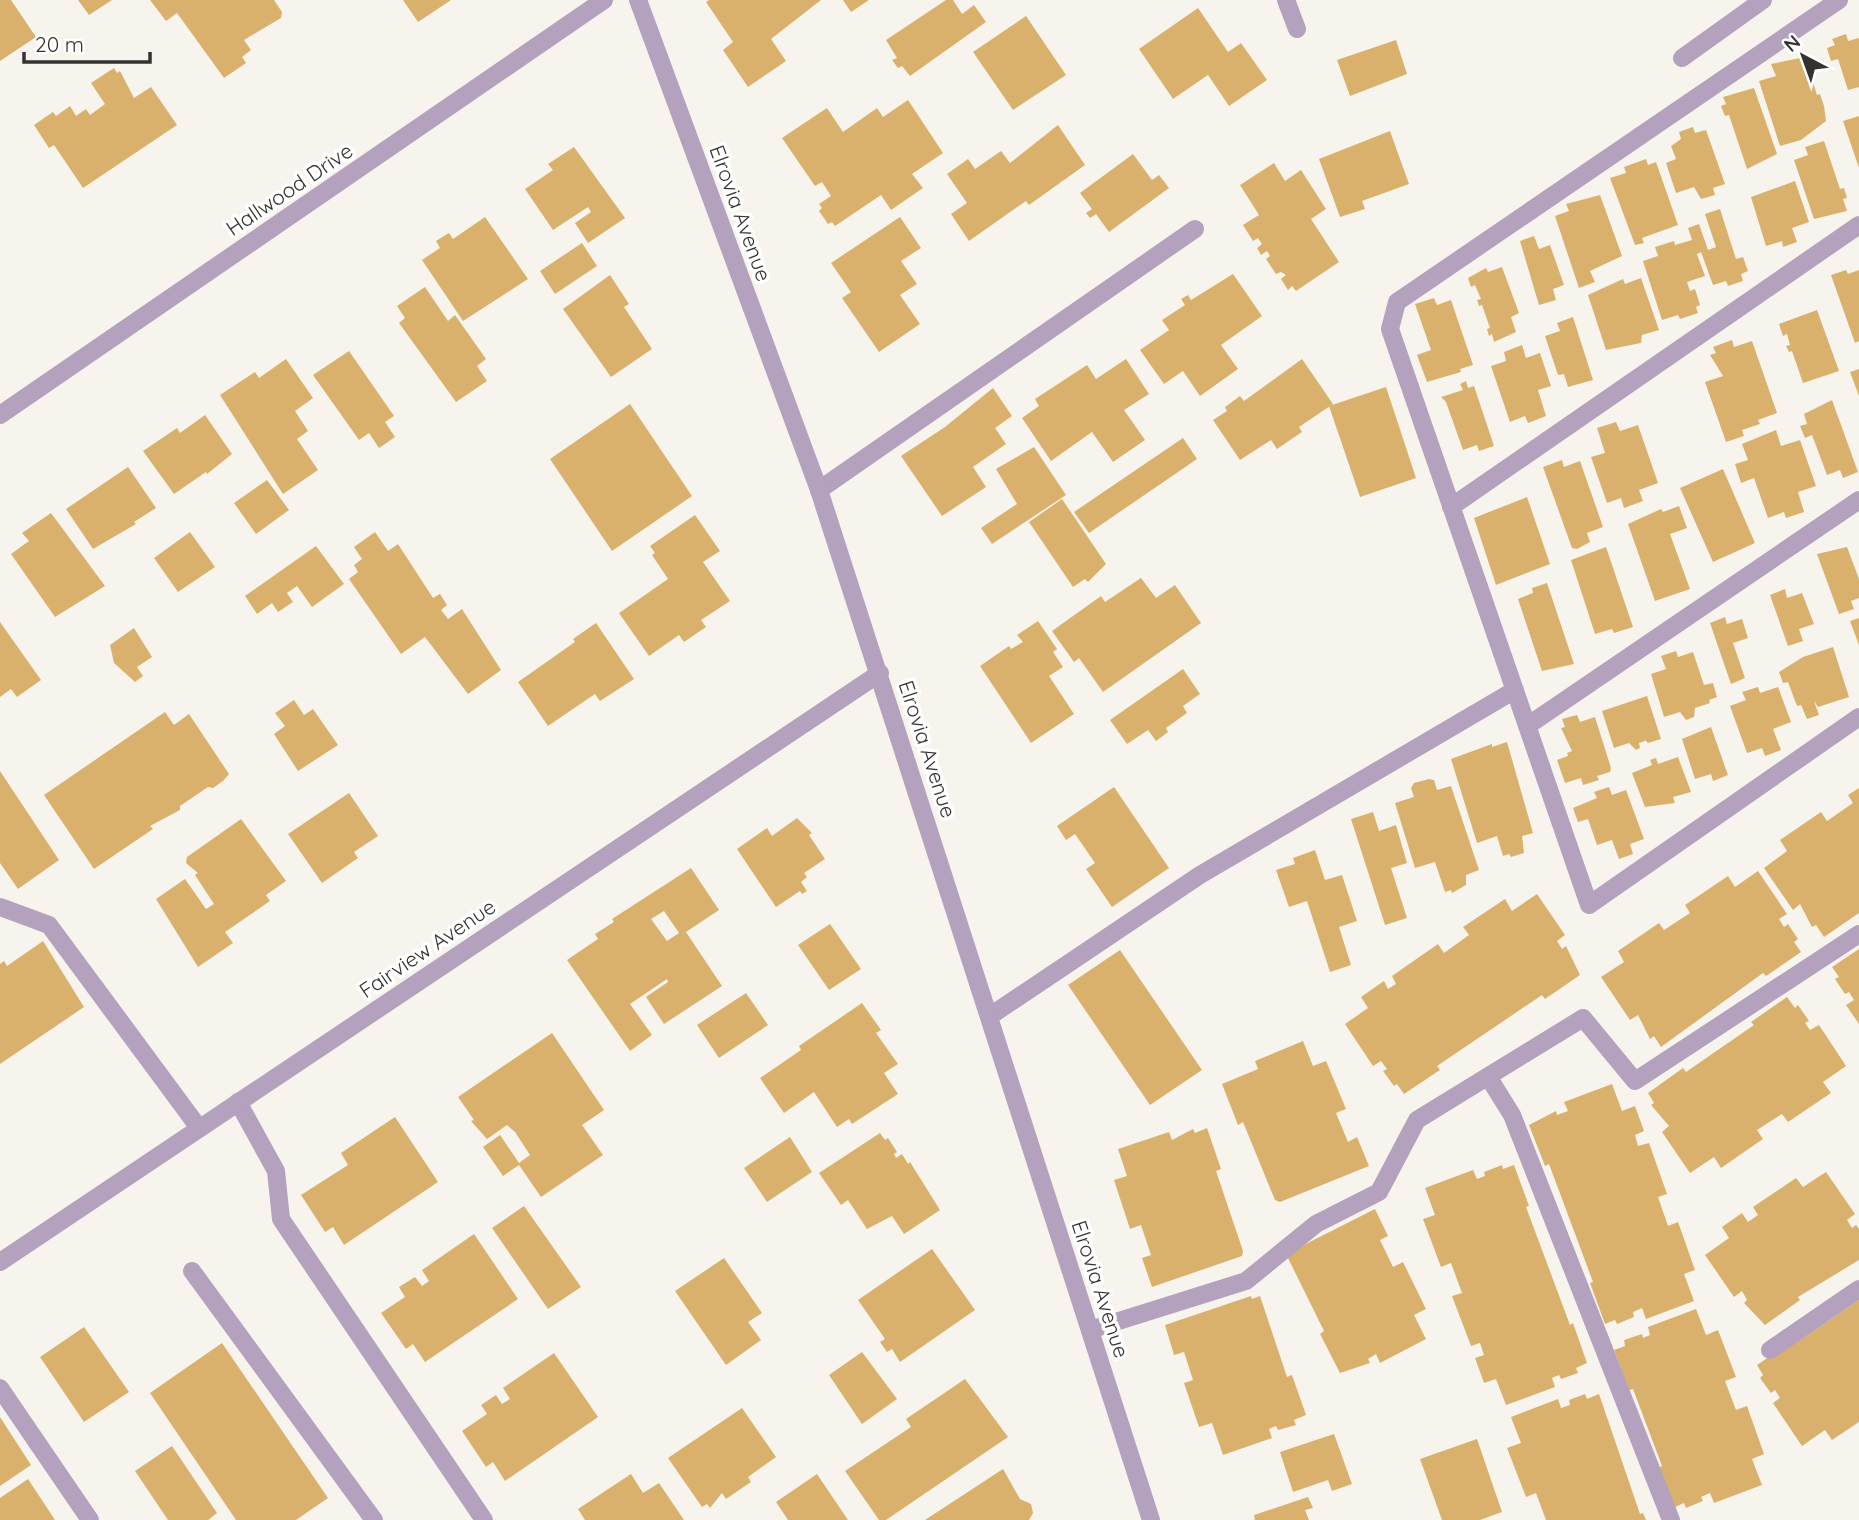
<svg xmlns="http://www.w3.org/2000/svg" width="1859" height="1520" font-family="Quicksand,sans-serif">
	<rect width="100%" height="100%" fill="#f7f4ed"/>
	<path fill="#dab16c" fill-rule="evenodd" d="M0 0H11L36 37 0 61Z
		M78 0H112L89 15Z
		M150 0H274L282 12 281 18 244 40 251 50 242 57 246 63 224 78 177 13 166 21Z
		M403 0H451L418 22Z
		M709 0H821L771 39 786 61 748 87 723 50 733 42 706 2Z
		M843 0H869L851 12Z
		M946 0H953L962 14 974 5 986 22 910 76 902 66 898 68 892 60 897 58 886 40Z
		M1198 8 1228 52 1241 43 1267 80 1229 106 1208 75 1173 99 1139 49Z
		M1026 16 1066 75 1013 110 973 52Z
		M1846 34 1848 41 1859 38V87L1848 90 1838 59 1831 61 1827 48 1835 45 1832 39Z
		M1396 40 1407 74 1350 96 1337 60Z
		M1805 57 1817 95 1820 94 1824 106 1826 121 1801 140 1780 146 1759 81 1776 76 1771 64Z
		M114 68 117 73 120 71 134 98 151 87 177 125 83 188 54 145 49 148 34 125 53 112 56 116 70 106 76 116 86 109 90 115 105 104 91 83Z
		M1754 88 1777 154 1747 169 1729 115 1725 116 1721 106 1726 104 1723 97Z
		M908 100 943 153 912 174 923 188 891 210 881 195 835 226 832 222 828 224 819 211 822 208 819 204 831 196 822 182 815 186 782 138 827 108 843 132 877 108 883 117Z
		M1859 116V168L1843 121Z
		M1058 125 1085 165 1029 205 1026 201 969 241 951 214 967 203 947 174 968 159 975 169 1001 151 1010 163Z
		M1693 127 1695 133 1706 130 1725 184 1713 188 1715 195 1701 199 1694 187 1676 193 1666 163 1676 159 1671 146 1681 139 1679 132Z
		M1390 131 1409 184 1362 201 1365 209 1340 217 1319 159Z
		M1824 141 1840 189 1844 188 1847 198 1843 199 1847 211 1814 219 1794 160 1808 155 1805 147Z
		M574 147 625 218 588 243 575 223 591 212 588 207 553 230 525 189 553 170 548 164Z
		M1133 154 1152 180 1159 175 1169 188 1109 232 1096 214 1090 218 1086 213 1092 209 1080 193Z
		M1646 159 1648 165 1656 162 1678 225 1642 238 1644 243 1635 245 1610 178 1626 173 1624 167Z
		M1274 163 1285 181 1301 170 1326 209 1311 219 1339 262 1296 291 1292 286 1288 290 1281 279 1286 275 1281 272 1276 274 1266 259 1270 256 1267 251 1261 255 1257 248 1262 244 1258 238 1253 241 1243 225 1259 215 1240 185Z
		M1795 181 1809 222 1792 228 1797 242 1783 247 1782 241 1766 246 1751 197Z
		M1600 195 1622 256 1590 271 1595 282 1579 288 1555 216 1569 211 1566 204Z
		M1720 209 1736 259 1743 257 1748 271 1741 274 1743 281 1728 286 1726 281 1713 285 1701 252 1697 254 1705 276 1687 282 1690 291 1695 289 1700 305 1696 307 1698 313 1680 319 1678 315 1662 320 1643 261 1658 256 1655 247 1674 241 1675 245 1692 240 1688 228 1699 224 1708 250 1716 247 1705 214Z
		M485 217 528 279 463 321 422 260 440 248 436 241 449 233 453 239Z
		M900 217 921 248 901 261 917 284 900 295 920 324 879 352 842 298 851 292 831 263Z
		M1534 236 1539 249 1550 245 1564 285 1553 289 1556 300 1539 305 1520 241Z
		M582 243 597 266 555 294 540 271Z
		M1502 267 1519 313 1511 317 1516 332 1494 342 1492 334 1489 336 1487 329 1490 328 1482 305 1479 306 1477 300 1481 299 1475 285 1471 287 1468 278 1486 268 1488 272Z
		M1846 270 1848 274 1859 270V341L1855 343 1831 275Z
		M1233 274 1262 316 1221 345 1238 369 1200 396 1183 371 1164 384 1140 350 1169 330 1162 320 1185 305 1181 299 1188 295 1191 300Z
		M610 275 629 304 624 307 652 349 611 377 563 309Z
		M1641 278 1659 330 1642 335 1641 343 1606 350 1588 295 1623 279 1625 284Z
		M425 287 448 321 455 315 486 359 477 366 487 381 456 402 399 323 405 318 397 306Z
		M1434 298 1437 305 1451 300 1473 365 1460 369 1461 372 1427 382 1417 355 1431 350 1415 304Z
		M1817 310 1839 371 1803 383 1792 351 1789 352 1786 346 1790 345 1787 334 1783 336 1779 324Z
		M1573 317 1593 380 1568 387 1564 374 1558 375 1545 336 1560 331 1557 323Z
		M1732 340 1734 347 1752 341 1777 413 1758 420 1760 424 1742 430 1744 436 1726 442 1705 382 1723 376 1710 355 1716 353 1713 347Z
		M1522 345 1526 358 1540 353 1551 386 1538 390 1546 416 1528 423 1525 416 1510 422 1491 366 1506 361 1504 352Z
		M349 351 394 416 385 422 395 437 379 448 369 433 359 440 313 375Z
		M286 359 313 398 295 411 308 431 297 439 318 470 283 494 220 395 255 372 259 378Z
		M1126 359 1149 394 1124 410 1145 440 1113 462 1092 432 1051 461 1022 418 1039 406 1035 399 1087 365 1096 379Z
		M1302 359 1333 404 1299 427 1302 432 1277 449 1271 440 1240 460 1213 420 1227 411 1225 407 1240 396 1244 401Z
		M1859 369V396L1850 372Z
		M1466 381 1468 388 1474 386 1494 446 1479 451 1477 445 1463 450 1446 402 1441 397 1463 390 1460 384Z
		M1386 387 1416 478 1360 497 1329 406Z
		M993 388 1012 416 995 428 1006 444 973 467 986 487 942 516 901 456 945 427Z
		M1832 400 1858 472 1843 478 1840 470 1827 475 1812 435 1805 438 1800 426 1807 424 1804 414Z
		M630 404 692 496 612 551 550 459Z
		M205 415 232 454 207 474 206 472 174 494 143 451 177 428 180 433Z
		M1616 422 1620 431 1638 425 1658 483 1639 490 1643 501 1624 508 1621 498 1607 503 1591 457 1605 453 1597 428Z
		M1776 430 1781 446 1800 440 1816 486 1798 492 1804 512 1786 518 1784 512 1768 518 1754 478 1741 483 1735 464 1748 460 1742 444Z
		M1183 438 1197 459 1089 533 1074 512Z
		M1034 447 1066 495 992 544 981 528 1017 504 996 469Z
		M1562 460 1564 467 1580 461 1603 527 1587 533 1590 542 1577 549 1572 548 1543 467Z
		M128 467 156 508 134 522 136 524 93 549 66 509Z
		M1723 469 1755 543 1713 562 1680 488Z
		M267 480 289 510 256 534 234 503Z
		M1527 497 1550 564 1496 585 1474 518Z
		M1062 499 1106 564 1088 582 1085 579 1073 587 1029 522Z
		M1679 506 1687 528 1670 534 1690 589 1655 601 1628 524 1661 509 1663 512Z
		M51 513 105 586 55 617 11 554 29 541 22 533Z
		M695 515 720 551 703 562 730 601 701 620 706 627 684 642 679 635 649 656 619 613 668 579 652 555 655 553 650 546Z
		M190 532 215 567 178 592 154 558Z
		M375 532 388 551 398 544 433 598 440 594 447 605 441 610 448 619 462 609 501 670 468 694 425 637 401 654 349 579 358 572 354 565 362 559 354 547Z
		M316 546 344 584 312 607 297 586 287 593 293 602 278 612 272 603 257 614 245 596Z
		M1606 547 1633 627 1614 633 1612 629 1595 634 1571 560Z
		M1847 547 1859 579V598L1851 601 1854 609 1839 614 1817 554Z
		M1141 578 1156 598 1175 585 1201 623 1103 692 1079 658 1074 662 1052 631 1101 596 1105 602Z
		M1547 583 1574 664 1542 671 1518 599 1533 593 1532 588Z
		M1785 589 1787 598 1802 593 1814 624 1799 629 1803 641 1788 646 1770 595Z
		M1725 617 1727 624 1742 619 1748 638 1733 643 1745 678 1731 684 1710 623Z
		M1859 618V645L1850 621Z
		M1038 621 1057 649 1053 652 1063 667 1049 676 1074 714 1031 743 980 666 1009 646 1011 649 1023 642 1017 635Z
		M0 622 41 680 17 697 11 689 0 697Z
		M596 623 634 679 600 701 595 694 548 726 518 682 575 642 573 639Z
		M134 628 152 657 137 667 143 676 135 682 114 663 110 645Z
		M1833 647 1849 697 1818 707 1814 701 1819 715 1807 719 1801 705 1797 706 1788 682 1783 683 1779 672 1803 657Z
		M1676 651 1678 657 1693 652 1704 685 1713 683 1717 697 1709 700 1710 703 1695 708 1694 717 1686 720 1680 712 1664 717 1651 674 1666 669 1661 656Z
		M1183 669 1200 694 1183 706 1187 713 1166 728 1168 732 1156 741 1148 730 1127 744 1110 720Z
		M1758 687 1760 693 1778 687 1791 722 1773 729 1781 750 1765 756 1762 748 1747 753 1730 706 1746 700 1742 692Z
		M1647 696 1661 739 1648 743 1644 739 1645 741 1639 743 1640 748 1636 750 1629 743 1614 748 1602 711Z
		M294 700 304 715 313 709 338 745 298 771 274 734 285 726 275 713Z
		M165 712 174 725 189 714 229 774 223 781 213 788 208 787 180 806V810L150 826 153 829 94 869 44 795Z
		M1577 715 1580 722 1595 717 1611 768 1610 772 1597 776 1599 780 1583 785 1581 778 1565 783 1557 760 1568 756 1567 753 1572 751 1561 728 1565 727 1562 719Z
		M1711 727 1728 775 1713 781 1711 774 1695 779 1682 739Z
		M1507 742 1533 833 1522 836 1524 853 1511 857 1509 854 1503 856 1497 836 1477 843 1451 759 1492 744V747Z
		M1678 757 1691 792 1673 797 1675 803 1645 807 1632 773 1652 765 1650 760 1656 758 1658 764Z
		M0 771 59 860 18 889 0 863Z
		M1429 779 1434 780 1437 790 1451 786 1479 870 1466 875V885L1452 893 1451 890 1445 892 1435 862 1415 868 1395 803 1414 797 1411 788 1414 783Z
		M1114 787 1169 868 1112 907 1086 869 1095 863 1075 834 1066 840 1057 826Z
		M1609 787 1612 795 1626 790 1644 839 1630 844 1633 854 1619 859 1612 840 1597 845 1588 819 1578 822 1573 808 1597 798 1594 792Z
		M1859 788V913L1824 937 1816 925 1812 927 1800 904 1793 910 1764 868 1787 851 1780 840 1821 812 1827 821 1853 803 1848 795Z
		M349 793 378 836 354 852 358 858 322 883 288 834Z
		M1373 812 1379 831 1396 825 1407 863 1391 868 1407 918 1385 925 1351 819Z
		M797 818 812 833 809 835 825 859 804 873 807 877 801 882 807 891 802 894 800 891 776 907 737 849 767 828 772 836Z
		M241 819 286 881 266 895 270 901 225 932 233 943 198 967 156 899 185 879 206 909 214 904 195 875 198 873 186 863 187 857Z
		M1315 850 1325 880 1342 875 1357 921 1339 927 1351 965 1330 972 1307 901 1289 907 1276 870 1295 864 1293 858Z
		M691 868 719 910 686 932 722 986 664 1024 646 997 668 982 667 979 630 1004 652 1035 630 1051 567 960 598 939 595 934 614 922 612 919ZM664 911 679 933 667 941 651 919Z
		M1758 871 1787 914 1779 919 1784 927 1788 924 1798 939 1794 942 1801 952 1766 976 1763 973 1661 1047 1654 1036 1650 1039 1638 1015 1630 1020 1601 977 1624 962 1618 951 1659 923 1664 930 1690 913 1685 905 1728 876 1735 887Z
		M1537 894 1565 935 1557 941 1562 949 1566 946 1580 975 1545 999 1542 995 1437 1066 1440 1070 1404 1094 1397 1084 1394 1086 1383 1071 1387 1069 1381 1061 1373 1066 1345 1024 1368 1008 1361 997 1384 981 1388 989 1396 984 1392 976 1438 944 1444 953 1469 935 1463 927 1505 899 1512 911Z
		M830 924 861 969 829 990 798 945Z
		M43 941 84 1007 0 1064V964L4 961 7 966Z
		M1859 949V1024L1846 1005 1854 1000 1849 992 1845 994 1835 979 1839 977 1832 967Z
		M1120 950 1202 1070 1150 1105 1068 985Z
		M746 993 768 1025 719 1058 697 1025Z
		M1787 997 1795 1008 1798 1005 1809 1021 1805 1023 1810 1030 1819 1025 1846 1066 1823 1082 1831 1093 1788 1122 1782 1114 1757 1130 1763 1139 1721 1168 1714 1157 1690 1173 1662 1132 1669 1126 1651 1105 1654 1103 1648 1093 1683 1068 1686 1072 1754 1025 1751 1022Z
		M862 1003 881 1030 876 1033 898 1064 884 1073 898 1094 852 1124 849 1119 837 1127 814 1092 784 1113 760 1078 801 1050 799 1046Z
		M552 1033 604 1110 582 1125 603 1155 541 1197 519 1165 503 1176 483 1147 500 1135 519 1163 530 1155 515 1132 507 1125 487 1139 471 1121 474 1120 458 1097Z
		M1303 1041 1313 1066 1326 1061 1346 1109 1336 1113 1348 1142 1357 1137 1369 1166 1280 1202 1275 1200 1243 1122 1238 1125 1222 1084 1258 1069 1255 1061Z
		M1612 1084 1622 1111 1635 1106 1644 1131 1635 1135 1638 1146 1649 1143 1667 1194 1658 1197 1668 1226 1678 1222 1695 1270 1684 1274 1694 1301 1646 1319 1642 1308 1633 1312 1634 1317 1617 1324 1615 1320 1605 1324 1590 1283 1593 1282 1549 1164 1545 1166 1529 1125 1556 1111 1557 1115 1568 1111 1564 1102Z
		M395 1117 438 1182 344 1245 333 1227 325 1232 301 1195 348 1165 341 1153Z
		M1207 1128 1221 1169 1216 1171 1243 1251 1242 1256 1152 1287 1142 1258 1151 1255 1141 1225 1130 1229 1114 1180 1127 1176 1118 1149 1169 1132 1172 1140 1193 1129 1195 1133Z
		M880 1133 885 1140 888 1138 897 1152 894 1154 896 1158 902 1154 908 1164 910 1162 940 1210 904 1234 892 1216 867 1229 848 1200 841 1205 819 1173Z
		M790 1137 812 1172 767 1202 744 1168Z
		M1502 1165 1503 1169 1514 1165 1529 1206 1526 1207 1570 1325 1573 1323 1587 1363 1576 1368 1578 1373 1561 1379 1559 1375 1552 1378 1555 1387 1506 1405 1496 1379 1484 1383 1475 1358 1484 1355 1480 1343 1471 1346 1452 1296 1462 1293 1451 1263 1441 1267 1423 1219 1435 1215 1425 1188 1473 1170 1477 1179 1485 1176 1484 1172Z
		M1826 1172 1855 1214 1847 1220 1852 1228 1856 1225 1859 1229V1260L1798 1297 1800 1300 1765 1325 1744 1303 1747 1300 1742 1291 1734 1297 1705 1255 1729 1238 1722 1227 1742 1213 1748 1222 1758 1215 1753 1207 1796 1178 1803 1187Z
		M524 1206 581 1287 548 1309 492 1228Z
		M1375 1209 1388 1236 1380 1240 1393 1267 1403 1262 1426 1309 1414 1315 1426 1339 1380 1363 1376 1354 1368 1359 1370 1363 1340 1373 1320 1334 1324 1331 1286 1254Z
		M474 1234 518 1299 425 1362 413 1344 406 1349 381 1313 405 1297 399 1287 415 1277 422 1286 429 1281 422 1270Z
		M932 1249 975 1310 900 1362 892 1349 887 1352 880 1342 885 1339 858 1300Z
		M724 1258 762 1313 748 1322 761 1340 726 1365 675 1291Z
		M1251 1296 1252 1299 1260 1296 1287 1377 1292 1375 1306 1415 1294 1420 1296 1425 1278 1430 1276 1426 1269 1429 1272 1438 1223 1455 1212 1423 1199 1427 1184 1383 1193 1380 1184 1352 1174 1355 1165 1325Z
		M1859 1300V1422L1832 1440 1825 1430 1802 1446 1773 1403 1780 1398 1775 1390 1771 1393 1760 1378 1763 1375 1757 1365 1794 1340 1796 1343Z
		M1696 1309 1706 1335 1718 1330 1736 1377 1725 1381 1736 1410 1747 1406 1764 1454 1752 1459 1762 1485 1714 1503 1710 1493 1701 1497 1703 1501 1686 1508 1684 1503 1673 1508 1658 1468 1662 1466 1633 1389 1629 1390 1614 1350 1625 1346 1624 1340 1642 1334 1643 1338 1650 1335 1648 1327Z
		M84 1327 129 1392 84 1422 40 1357Z
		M222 1343 328 1498 296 1520H236L150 1393Z
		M862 1352 897 1399 862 1424 829 1375Z
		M554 1353 598 1417 505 1481 493 1462 486 1467 462 1431 487 1414 481 1405 496 1395 502 1404 510 1399 503 1388Z
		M965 1379 1008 1437 886 1520H879L845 1471 911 1427 906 1419Z
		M1585 1394 1587 1399 1599 1394 1640 1514 1643 1513 1646 1520H1546L1536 1493 1526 1497 1507 1448 1521 1443 1511 1417 1558 1399 1561 1408 1570 1405 1569 1400Z
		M742 1408 776 1457 748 1477 751 1482 726 1499 722 1493 710 1508 707 1504 702 1507 668 1458Z
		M0 1417 31 1465 0 1486Z
		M1334 1434 1352 1484 1332 1491 1328 1480 1293 1492 1280 1452Z
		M1477 1439 1502 1512 1480 1520H1442L1420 1459Z
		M172 1446 217 1513 208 1520H168L135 1471Z
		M1003 1469 1020 1499 1031 1504 1033 1513 1029 1520H925Z
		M631 1474 643 1493 659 1483 684 1520H585L578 1509Z
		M817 1474 848 1520H788L776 1502Z
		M28 1479 55 1520H0V1498Z
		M1308 1497 1313 1508 1305 1510 1309 1520H1255L1254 1515Z"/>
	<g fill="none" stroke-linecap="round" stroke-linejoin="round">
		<path stroke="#b3a1be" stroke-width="18" d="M1286 0 1297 29
			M1839 0 1397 302 1390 329 1589 905 1859 717
			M1682 58 1763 0
			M819 490 1195 229
			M1451 507 1859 225
			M1527 726 1859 500
			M0 907 49 925 199 1128
			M990 1016 1200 875 1515 690
			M1489 1078 1512 1115 1671 1520
			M238 1102 276 1171 281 1219 484 1520
			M192 1271 374 1520
			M1090 1330 1246 1281 1316 1224 1379 1192 1417 1120 1583 1018 1635 1081 1859 934
			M1770 1350 1859 1289
			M0 1388 90 1520"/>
		<path stroke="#b3a1be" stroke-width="18" d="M638 0 819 490 1151 1520
			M0 415 604 0
			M0 1262 880 673"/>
	</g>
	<g text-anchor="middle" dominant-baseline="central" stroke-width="7" stroke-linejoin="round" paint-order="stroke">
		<g font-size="21" fill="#343230" stroke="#fff">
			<text transform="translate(289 189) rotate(-34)">Hallwood Drive</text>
			<text transform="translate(741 213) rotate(70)">Elrovia Avenue</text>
			<text transform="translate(928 749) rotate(72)">Elrovia Avenue</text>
			<text transform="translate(427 948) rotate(-34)">Fairview Avenue</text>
			<text transform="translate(1101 1289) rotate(72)">Elrovia Avenue</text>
		</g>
	</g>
	<g transform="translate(1803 56) rotate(319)" stroke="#ffffff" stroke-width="5" paint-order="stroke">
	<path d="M0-5L12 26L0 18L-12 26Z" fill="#343230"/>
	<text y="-10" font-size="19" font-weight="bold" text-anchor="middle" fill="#343230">N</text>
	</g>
	<path d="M24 52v10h126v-10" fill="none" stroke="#343230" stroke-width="3.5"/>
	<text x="35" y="52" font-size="21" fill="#343230" stroke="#ffffff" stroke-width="5" paint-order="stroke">20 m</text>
</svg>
